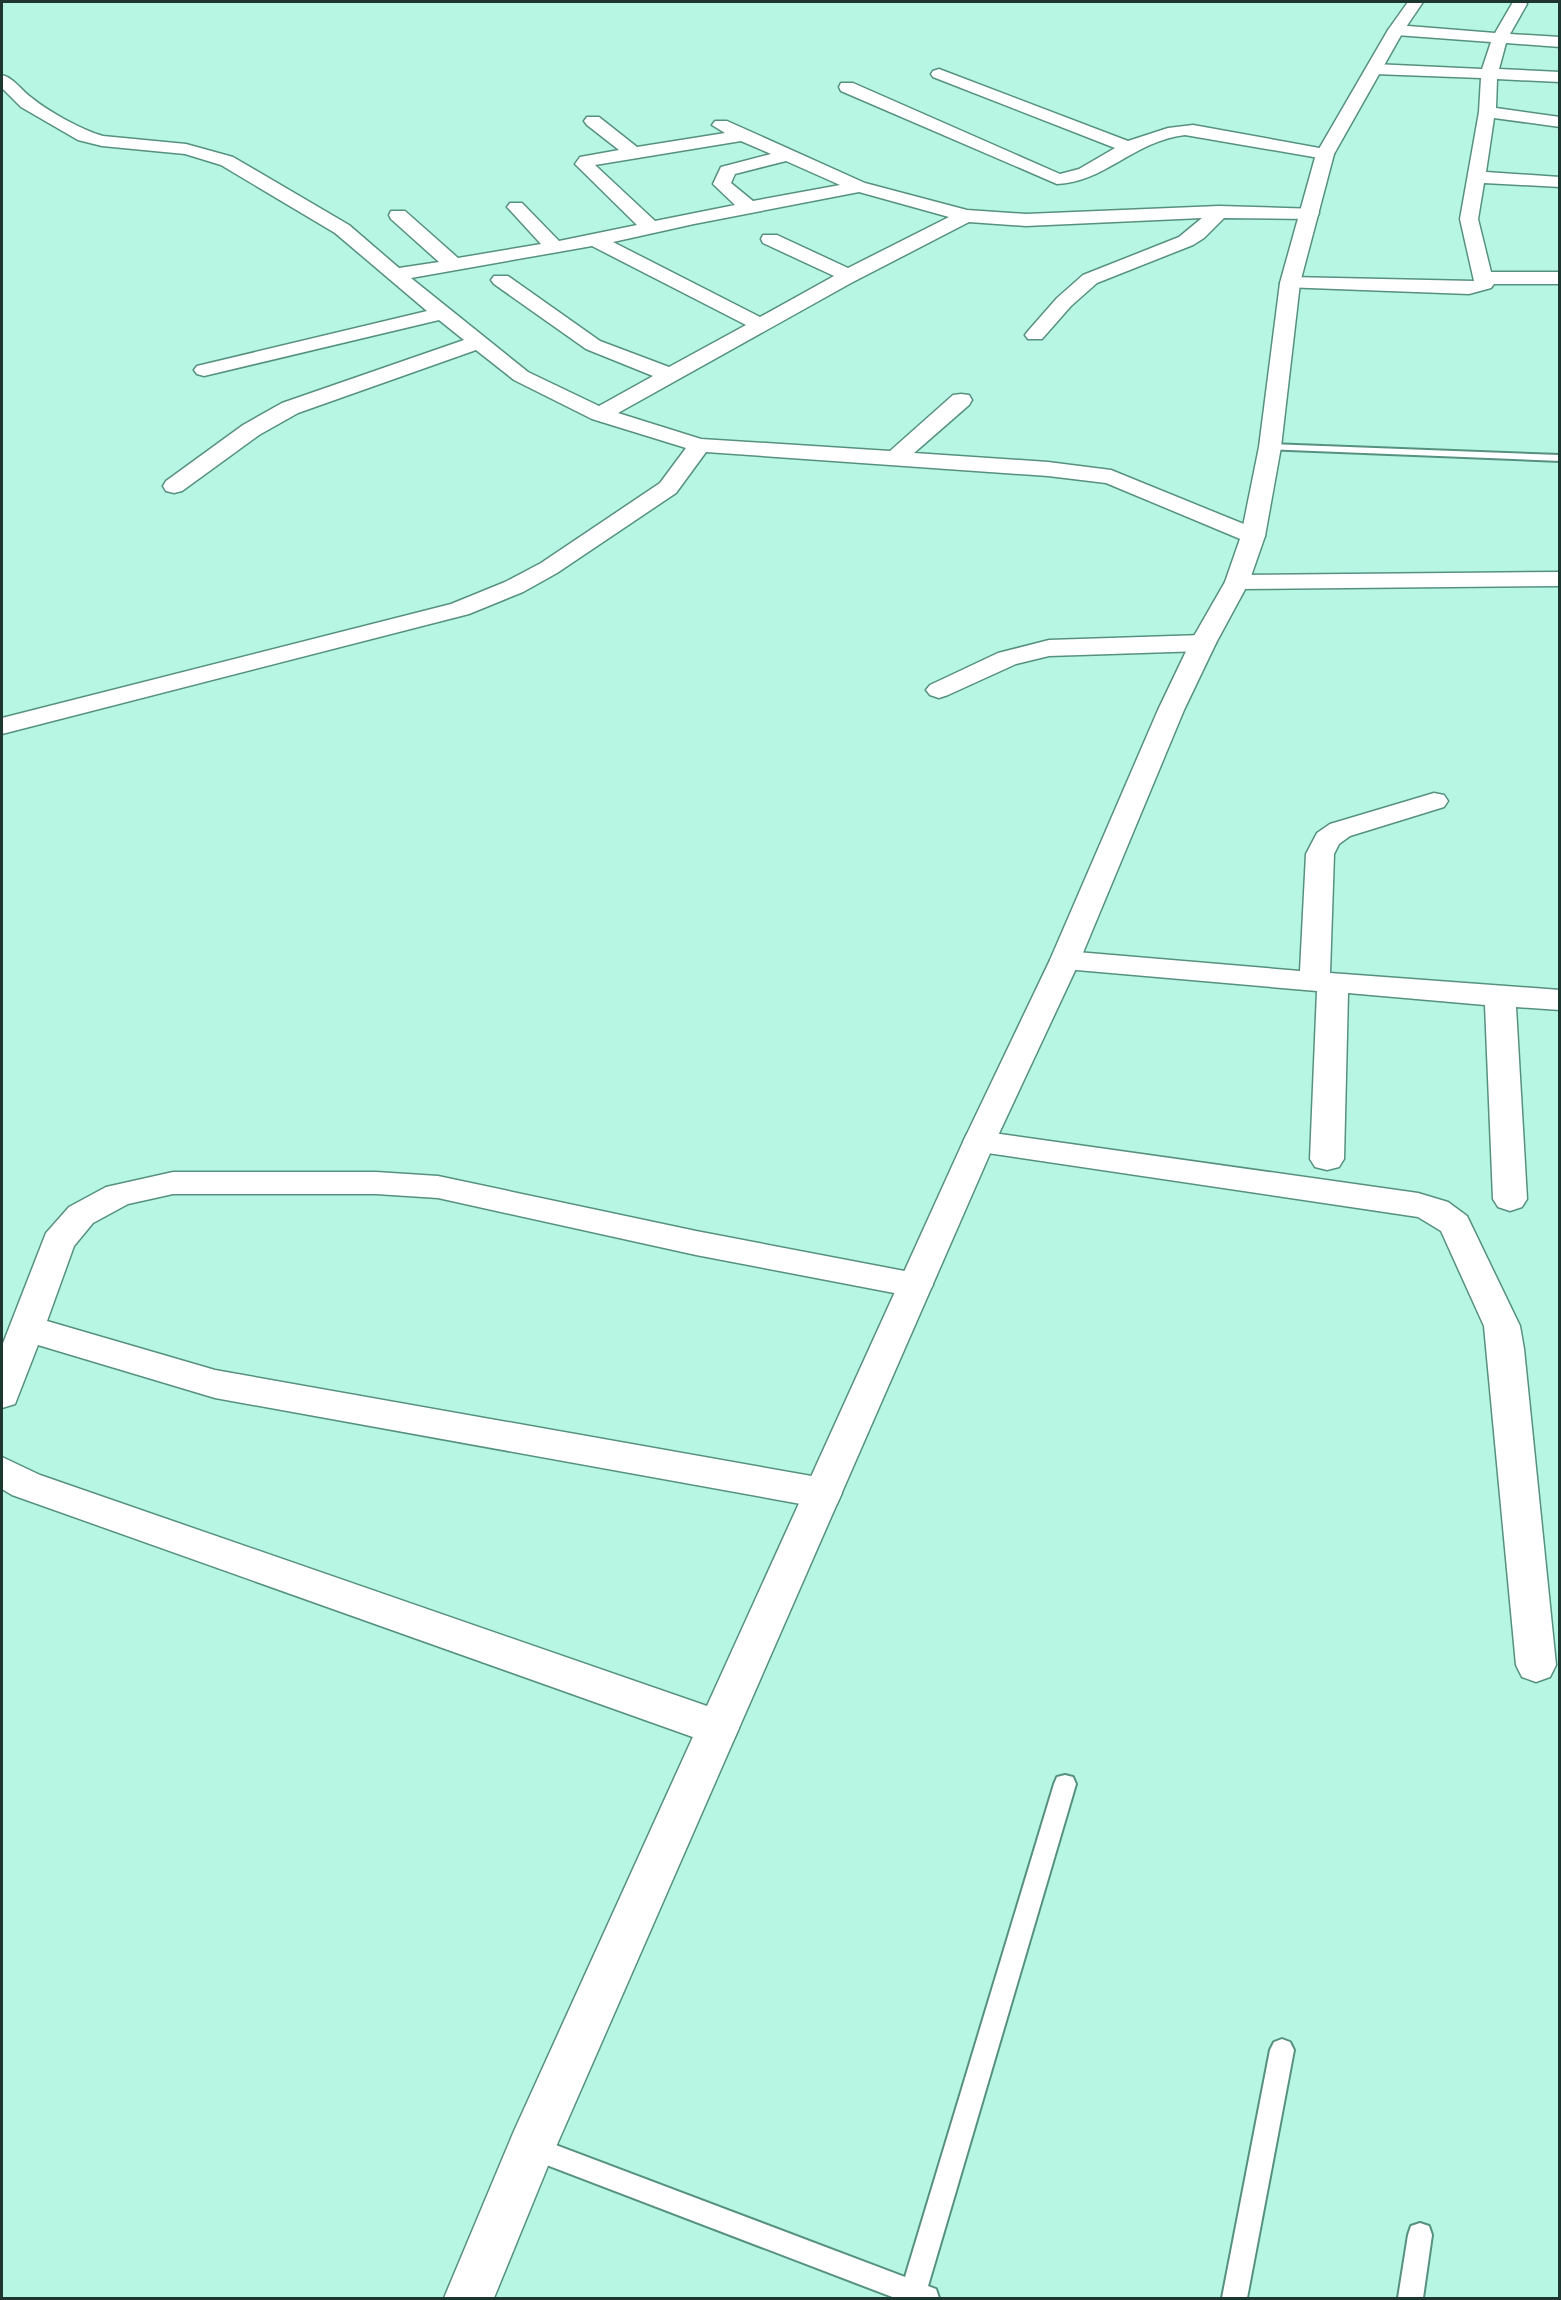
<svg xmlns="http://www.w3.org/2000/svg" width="1561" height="2300" font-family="'Asap Condensed',sans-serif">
	<rect width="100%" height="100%" fill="#b7f6e2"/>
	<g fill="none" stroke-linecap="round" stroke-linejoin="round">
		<defs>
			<path id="service" d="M1270 444 1560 455V461L1266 449 1264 447Z
				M1065 1775 1073 1777 1076 1784 928 2286 936 2289 939 2298H895L523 2156 520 2148 523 2140 532 2136 905 2277 1054 1784 1057 1777Z
				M1282 2039 1290 2042 1294 2050 1247 2298H1222L1270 2050 1274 2042Z
				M1420 2223 1429 2226 1432 2235 1423 2298H1398L1408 2235 1411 2226Z"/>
			<path id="minor" d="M1513 2H1525L1527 4 1510 34 1560 37V47L1506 43 1499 69 1560 72V82L1497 79 1496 108 1560 117V127L1494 118 1486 172 1560 177V187L1484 183 1478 219 1491 272H1560V284H1494L1491 288 1469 294 1283 287 1280 283 1283 279 1290 277 1474 281 1460 219 1479 112 1481 78 1374 74 1366 69 1374 64 1482 69 1491 42 1396 35 1388 30 1396 25 1495 33Z
				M939 69 1128 141 1168 128 1193 125 1325 149 1331 150 1334 154 1331 158 1325 159 1185 135C1134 141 1103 183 1057 184L841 91 839 87 841 83H853L1060 174 1079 169 1115 148 933 77 931 74 933 71Z
				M2 75C14 78 22 91 32 98 49 112 82 130 103 136L186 144 233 157 349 225 399 268 439 262 391 219 389 215 391 211H405L458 258 541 244 507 207 510 203H522L559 241 637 225 575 164 580 157 619 150 587 125 584 121 587 117H599L637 147 725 133 712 125 715 121H727L865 183 967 210 1026 214 1219 206 1317 209 1319 213 1317 217 1310 219 1224 218 1204 238 1193 245 1097 283 1071 306 1042 339H1028L1025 335 1028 331 1057 298 1083 275 1179 237 1202 218 1026 226 969 222 851 283 618 413 701 439 890 451 953 395 961 394 969 395 972 400 969 405 914 453 1048 462 1111 470 1261 531 1265 536 1261 541 1253 543 1245 541 1106 483 1048 476 706 452 676 493 557 573 523 592 469 614 2 734V718L451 604 505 582 541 563 660 483 686 448 592 419 514 380 476 350 298 413 259 435 182 491 174 493 166 491 163 486 166 481 243 425 282 403 464 340 439 320 204 376 197 374 194 370 197 366 427 311 335 233 221 165 185 154 102 146 78 140 21 107 2 88ZM741 141 771 154 721 167 713 184 735 205 655 221 595 165ZM786 161 840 185 753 201 731 183 735 174ZM859 192 949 217 848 268 777 235H763L761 239 763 243 834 276 760 317 613 242 694 224ZM592 246 746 325 669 367 600 341 508 276H494L491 280 494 284 586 349 653 376 599 406 528 372 411 278Z
				M1560 572V586L1237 589 1228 587 1225 582 1228 577 1237 575Z
				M1203 635 1212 638 1216 643 1212 648 1203 651 1049 656 1016 664 948 695 939 698 930 695 926 690 930 685 998 653 1049 640Z
				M1434 793 1444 795 1448 801 1444 807 1350 836 1339 844 1334 854 1330 973 1560 990V1010L1516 1007 1527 1199 1522 1207 1510 1211 1498 1207 1493 1199 1485 1005 1348 993 1344 1159 1339 1167 1327 1170 1315 1167 1310 1159 1317 991 1065 969 1054 966 1050 960 1054 954 1065 951 1300 971 1306 854 1317 833 1330 824Z
				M979 1131 1418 1193 1448 1202 1467 1216 1520 1326 1524 1349 1556 1665 1550 1677 1536 1682 1522 1677 1516 1665 1484 1326 1441 1231 1418 1217 967 1150 963 1142 967 1134Z
				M173 1172H376L438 1176 696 1231 915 1273 927 1276 933 1285 927 1294 915 1297 696 1255 438 1198 376 1194H173L128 1204 93 1223 74 1246 47 1321 215 1370 823 1478 837 1482 842 1493 837 1504 823 1508 215 1398 38 1345 15 1404 2 1408V1346L46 1233 69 1207 106 1187Z
				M2 1457 40 1475 733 1715 739 1728 733 1741 718 1746 12 1495 2 1489Z"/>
			<path id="secondary" d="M1408 2H1423L1404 30 1334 154 1300 283 1281 447 1265 536 1249 582 1216 643 1184 710 1080 960 995 1142 552 2156 494 2298H444L514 2131 963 1142 1050 960 1158 710 1190 643 1225 582 1241 536 1259 447 1280 283 1316 154 1388 30Z"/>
		</defs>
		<use href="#service" stroke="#569180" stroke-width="4"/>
		<use href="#minor" stroke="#569180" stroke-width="3"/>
		<use href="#secondary" stroke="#569180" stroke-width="3"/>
		<use href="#service" fill="#fff" fill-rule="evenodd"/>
		<use href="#minor" fill="#fff" fill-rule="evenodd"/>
		<use href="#secondary" fill="#fff" fill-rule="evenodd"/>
	</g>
	<rect width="1561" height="2300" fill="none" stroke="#1d362f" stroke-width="6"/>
</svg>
